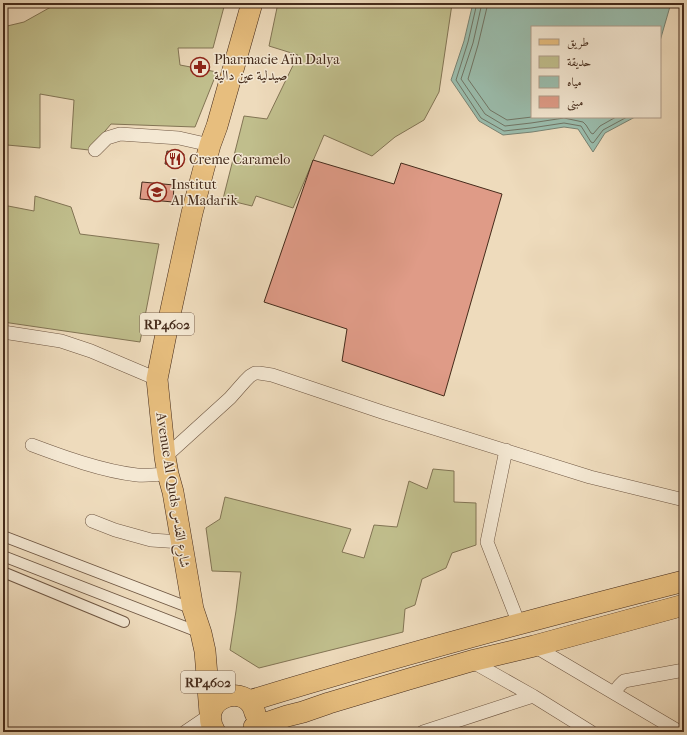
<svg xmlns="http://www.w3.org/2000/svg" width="687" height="735" font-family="'IM FELL French Canon',Amiri,serif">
	<rect width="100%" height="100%" fill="#eedbbc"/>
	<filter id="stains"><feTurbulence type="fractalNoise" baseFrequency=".005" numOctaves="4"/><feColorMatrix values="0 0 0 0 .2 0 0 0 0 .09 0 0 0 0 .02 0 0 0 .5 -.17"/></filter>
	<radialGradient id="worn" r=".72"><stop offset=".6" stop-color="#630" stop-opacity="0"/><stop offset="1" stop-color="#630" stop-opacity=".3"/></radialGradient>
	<path fill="#c0be8c" stroke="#827454" d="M58 3H225L213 48H178L180 65 217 72 195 127 111 124 89 150 71 148 74 100 40 94V148L7 145 3 167V27L24 22Z
		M278 3H451L452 4 439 92 424 120 395 137 372 156 324 135 293 208 256 196 252 206 223 199 244 116 267 119 298 55 269 46Z
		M35 196 71 207 80 234 159 244 140 342 3 322V205L34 211Z
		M433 469 454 471V502L476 503V545L452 553 446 568 422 579 415 605 405 609 403 632 259 668 230 650 236 611 241 572 212 571 206 528 220 519 225 497 351 529 342 552 364 558 374 525 397 527 409 481 427 489Z"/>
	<path fill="#9abcac" stroke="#788272" d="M473 3H671L660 41V27H532V117H635L605 133 593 152 578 129 564 127 532 132 503 135 479 121 451 80 464 41Z"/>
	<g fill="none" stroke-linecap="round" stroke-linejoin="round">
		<path stroke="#707464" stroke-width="1" d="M477 3 468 42 456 80 481 118 504 131 531 128 564 123 581 126 591 142 593 143 594 142 603 130 627 117
			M482 3 473 43 461 79 485 114 505 126 531 123 564 118 583 122 586 125 591 133 593 134 600 126 616 117
			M488 3 478 45 468 79 490 110 507 120 532 117"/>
	</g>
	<path fill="#df9b87" stroke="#452b1b" d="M167 151 184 154 182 166 165 164Z
		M313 160 394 184 401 163 502 194 444 396 342 361 347 329 264 302Z
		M142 182 174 185 173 202 140 199Z"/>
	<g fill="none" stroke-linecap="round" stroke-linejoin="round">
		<defs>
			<path id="pedestrian" d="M3 536 193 609
				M3 556 201 633
				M3 572 124 622"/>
			<path id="minor" d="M95 150 107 138 120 134 179 138 210 145
				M3 332 61 341 91 351 157 379
				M32 445C64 457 102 471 137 475 147 476 158 474 168 474
				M506 450 487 542 519 624
				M165 457 230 398 245 381 250 376 255 373H259L272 375 382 412 590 477 684 500
				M92 521 115 530 151 540 181 542
				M534 646 680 732
				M471 661 533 696 591 732
				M614 693 619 686 624 681 684 670
				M185 732 210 715
				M423 732 533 696"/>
			<path id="primary" d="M249 701C393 657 538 618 684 581
				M210 713 205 651 201 633 193 609 173 492 168 474 165 457 157 379 169 319 192 213 210 145 217 126 252 3
				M254 727 287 716 303 712 329 703 409 679 471 661 534 646 684 605
				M215 732C195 698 248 680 255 713"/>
		</defs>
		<use href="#pedestrian" stroke="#6f5743" stroke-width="12"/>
		<use href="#minor" stroke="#6f5743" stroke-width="14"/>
		<use href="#primary" stroke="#452b1b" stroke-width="22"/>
		<use href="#pedestrian" stroke="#f4e8d3" stroke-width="10"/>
		<use href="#minor" stroke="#f4e8d3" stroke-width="13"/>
		<use href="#primary" stroke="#e7be7e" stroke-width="21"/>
	</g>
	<defs>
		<symbol id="pharmacy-ring" viewBox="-11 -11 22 22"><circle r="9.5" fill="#f4e8d3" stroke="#8f2418" stroke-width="1.5"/><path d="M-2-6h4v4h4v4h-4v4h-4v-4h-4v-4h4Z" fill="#8f2418"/></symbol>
		<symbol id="restaurant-ring" viewBox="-11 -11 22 22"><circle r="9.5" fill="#f4e8d3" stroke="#8f2418" stroke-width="1.5"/><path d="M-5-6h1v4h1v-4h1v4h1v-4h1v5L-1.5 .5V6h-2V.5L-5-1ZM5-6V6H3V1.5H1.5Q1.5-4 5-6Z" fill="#8f2418"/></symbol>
		<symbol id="school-ring" viewBox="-11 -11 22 22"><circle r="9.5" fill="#f4e8d3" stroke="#8f2418" stroke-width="1.5"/><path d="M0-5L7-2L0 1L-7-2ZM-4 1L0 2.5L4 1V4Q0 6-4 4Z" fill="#8f2418"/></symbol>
	</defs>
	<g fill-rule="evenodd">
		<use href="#pharmacy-ring" x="189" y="56" width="22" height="22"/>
		<use href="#restaurant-ring" x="164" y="148" width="22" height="22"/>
		<use href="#school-ring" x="146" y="181" width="22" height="22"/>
	</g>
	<g text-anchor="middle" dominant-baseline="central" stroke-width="3" stroke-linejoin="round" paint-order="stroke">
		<g fill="#f4e8d3" stroke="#7a6452" stroke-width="1">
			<rect x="140" y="313" width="54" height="22" rx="3"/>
			<rect x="181" y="671" width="54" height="22" rx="3"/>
		</g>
		<g font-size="13" font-weight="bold" fill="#452b1b">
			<text x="167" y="324">RP4602</text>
			<text x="208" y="682">RP4602</text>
		</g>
		<g font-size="14" fill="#452b1b" stroke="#f4e8d3" text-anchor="start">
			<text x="214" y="59">Pharmacie Aïn Dalya<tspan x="214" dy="16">صيدلية عين دالية</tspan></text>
			<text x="189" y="159">Creme Caramelo</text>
			<text x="171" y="184">Institut<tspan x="171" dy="16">Al Madarik</tspan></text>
		</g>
		<g font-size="14" fill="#452b1b" stroke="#f4e8d3">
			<text transform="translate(173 490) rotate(81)">Avenue Al Quds شارع القدس</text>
		</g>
	</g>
	<rect width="687" height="735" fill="none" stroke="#eedbbc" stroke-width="16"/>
	<rect x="4" y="4" width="679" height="727" fill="none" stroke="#452b1b" stroke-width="2"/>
	<rect x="8" y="8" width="671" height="719" fill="none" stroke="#452b1b"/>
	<rect x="531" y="26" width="130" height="92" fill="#f4e8d3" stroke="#ae9c89"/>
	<rect x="539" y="39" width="20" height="6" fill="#e7be7e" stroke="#ae9c89"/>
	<text x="567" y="46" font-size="12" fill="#452b1b">طريق</text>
	<rect x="539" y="56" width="20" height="12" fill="#c0be8c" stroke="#ae9c89"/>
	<text x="567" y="66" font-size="12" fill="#452b1b">حديقة</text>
	<rect x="539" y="76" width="20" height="12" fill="#9abcac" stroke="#ae9c89"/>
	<text x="567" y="86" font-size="12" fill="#452b1b">مياه</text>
	<rect x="539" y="96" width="20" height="12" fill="#df9b87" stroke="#ae9c89"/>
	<text x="567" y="106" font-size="12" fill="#452b1b">مبنى</text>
	<rect width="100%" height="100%" filter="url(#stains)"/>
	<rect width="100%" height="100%" fill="url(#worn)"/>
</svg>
